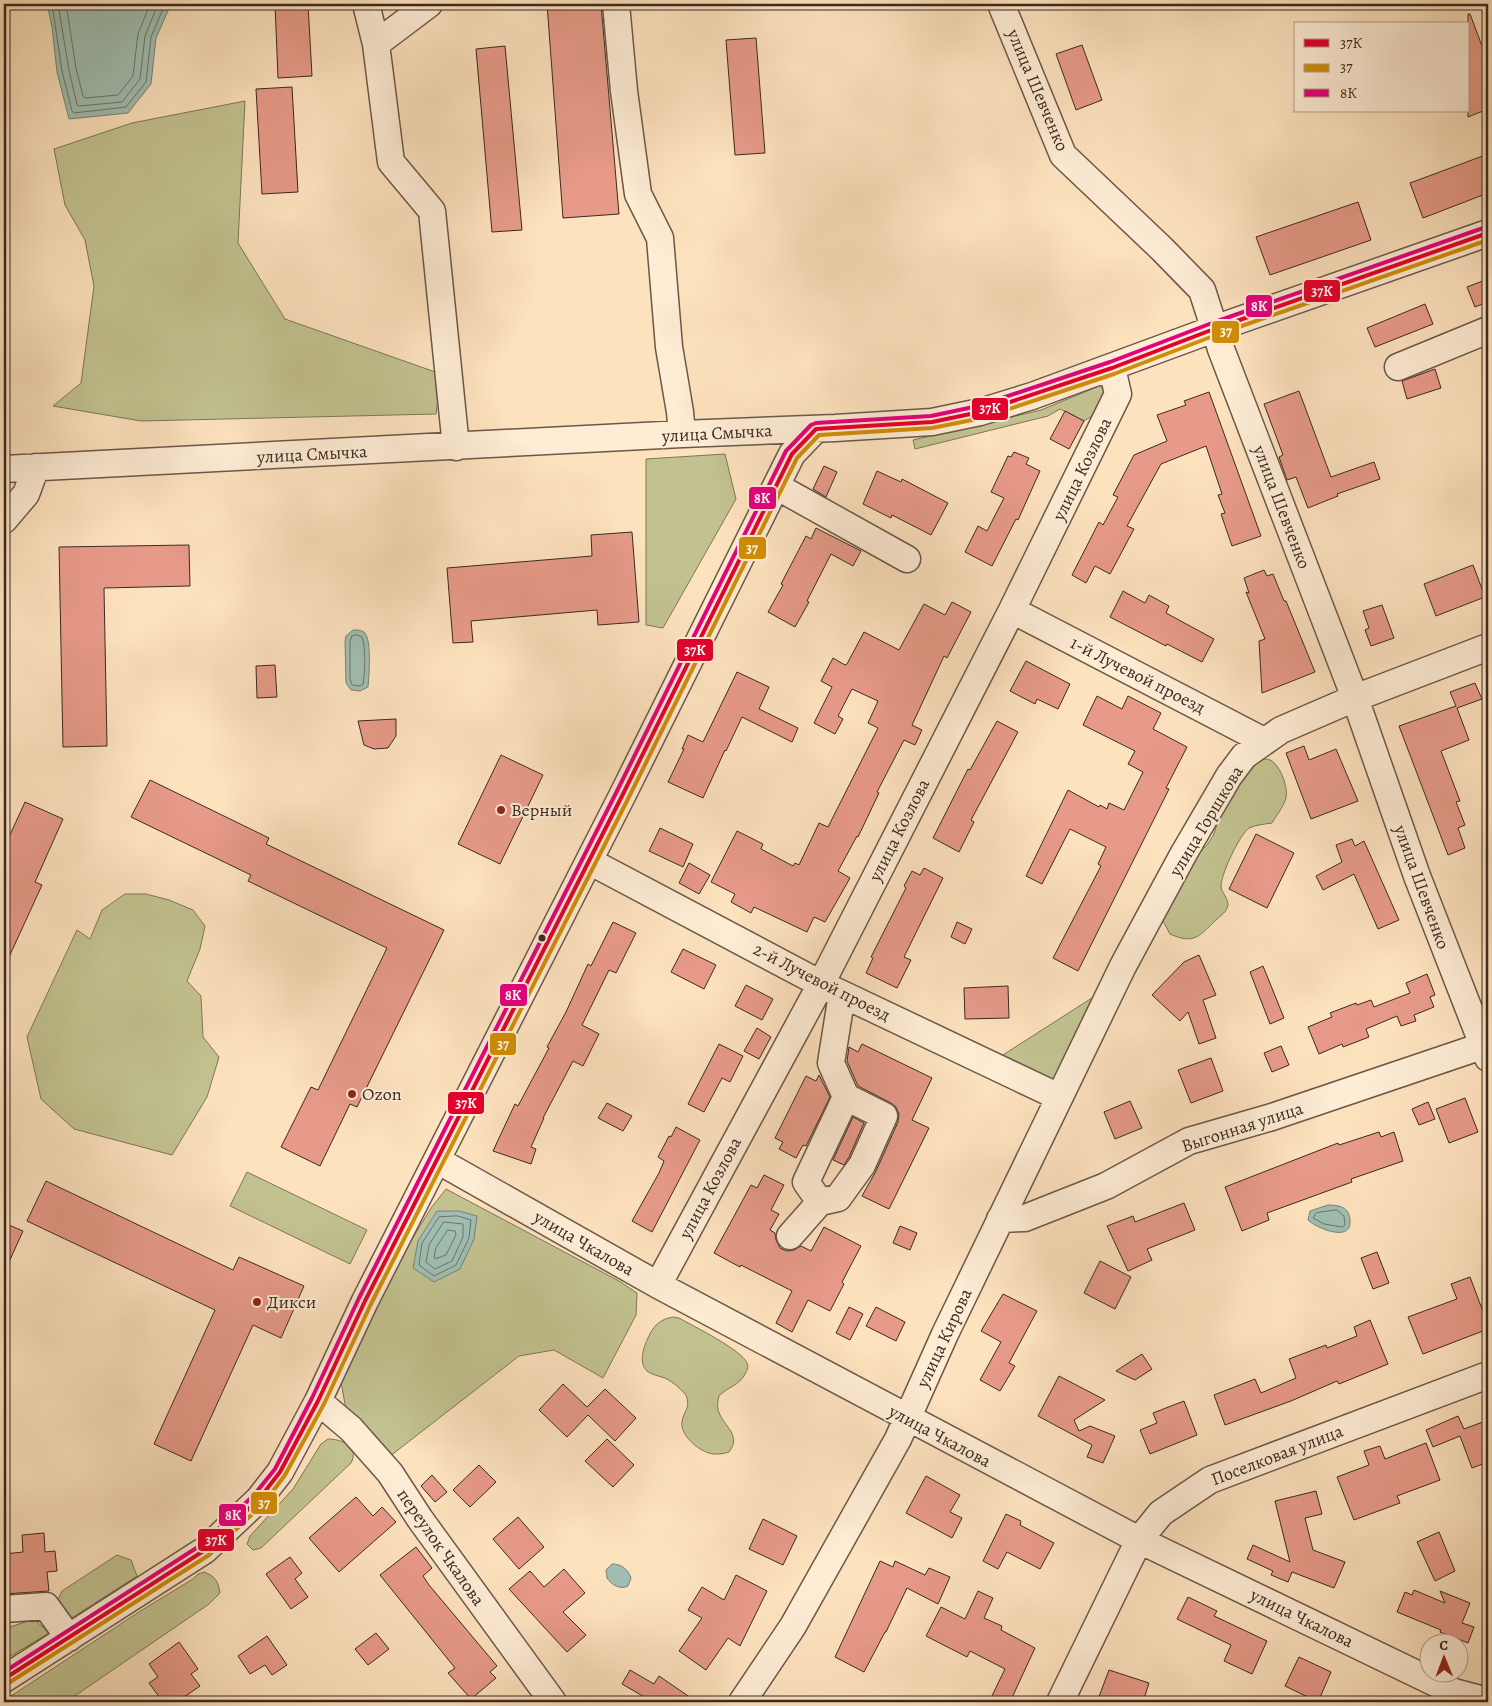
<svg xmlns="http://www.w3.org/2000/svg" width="1492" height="1706" font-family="Alegreya,serif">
	<rect width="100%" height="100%" fill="#fde2be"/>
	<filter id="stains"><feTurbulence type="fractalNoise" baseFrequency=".004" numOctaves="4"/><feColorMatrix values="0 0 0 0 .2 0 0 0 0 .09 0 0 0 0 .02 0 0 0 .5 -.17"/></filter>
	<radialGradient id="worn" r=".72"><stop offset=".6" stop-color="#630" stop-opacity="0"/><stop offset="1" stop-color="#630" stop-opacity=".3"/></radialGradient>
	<path fill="#c2c290" stroke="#7e7659" d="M245 101 238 243 285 319 441 374 436 414 141 421 53 406 81 383 94 286 85 240 65 205 54 149 132 123Z
		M1099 386 1108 391 1102 410 1084 421 1060 409 1048 416 915 449 913 440 1041 410Z
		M725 454 736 499 663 628 646 625V459Z
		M1261 759C1266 759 1272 759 1275 764 1282 771 1288 788 1286 798 1284 806 1276 816 1272 823 1265 824 1255 825 1249 828 1240 834 1220 876 1221 887 1222 893 1228 898 1228 905 1227 912 1221 915 1216 920 1199 936 1195 945 1170 934L1163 921V913L1195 856 1207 845 1213 836 1221 813 1233 789Z
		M125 894H146L169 900 193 910 205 926 200 949 187 981 201 996 203 1037 219 1057 207 1097 172 1155 74 1129 41 1099 27 1037 77 930 90 939 102 910Z
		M1095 996 1057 1081 1046 1084 995 1060Z
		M247 1172 367 1230 350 1264 230 1206Z
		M446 1189 619 1281 637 1293 636 1315 603 1378 554 1350 519 1356 389 1457 347 1415 341 1382 397 1264 431 1208Z
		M673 1317 679 1318C693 1326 742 1350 747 1363 749 1367 747 1371 745 1374 740 1385 726 1388 719 1396 718 1400 717 1405 718 1409 721 1425 743 1434 729 1452 723 1454 715 1455 709 1453 698 1450 680 1435 682 1422 684 1409 691 1409 686 1395 680 1388 673 1382 665 1378 659 1376 652 1375 647 1371 638 1363 644 1346 648 1338 653 1326 660 1319 673 1317Z
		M328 1439C341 1439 360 1446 351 1463L261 1548 253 1550 247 1544 250 1536 293 1489 321 1444Z
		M117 1555 131 1560 137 1576 70 1619 56 1604 62 1591Z
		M204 1572C215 1576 218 1581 220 1593L209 1604 66 1702H4L8 1698 142 1610 193 1579 198 1574Z
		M34 1619 49 1633 4 1660V1629Z"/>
	<path fill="#9fbeb1" stroke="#778278" d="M47 4H171L156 38 151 84 128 113 69 119 57 72 52 27Z
		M353 630C357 630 361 630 364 632 372 638 369 677 368 687L360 691 351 690 346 683 345 641 346 636Z
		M1328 1205C1339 1205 1350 1207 1350 1221 1350 1224 1350 1227 1348 1229 1341 1238 1315 1227 1308 1220L1310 1211Z
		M437 1211H459L477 1216 474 1239 460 1269 434 1282 413 1268 418 1241Z
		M612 1564C621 1564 628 1569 631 1578L628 1586C620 1590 612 1585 607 1578L606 1570Z"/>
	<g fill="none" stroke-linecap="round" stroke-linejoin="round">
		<path stroke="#6d746a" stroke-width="1" d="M52 4 62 71 72 111 74 113 126 107 146 82 151 37 165 4
			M58 4 69 70 77 105 79 106 122 102 140 79 145 36 158 4
			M66 4 76 68 83 96 85 98 118 95 133 76 138 34 150 4
			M357 635 362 637C366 647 365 673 363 684L360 686 352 685 350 679V641L352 636Z
			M1337 1210 1344 1216 1345 1225 1342 1227 1324 1224 1313 1218 1316 1213Z
			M458 1216 471 1220 469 1238 456 1265 434 1276 419 1265 422 1243 439 1217Z
			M444 1222 463 1224V1237L452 1261 435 1269 426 1262 429 1245Z
			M448 1230 455 1231 456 1235 446 1255 435 1259 434 1257 436 1248Z"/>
	</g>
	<path fill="#e79a88" stroke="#3b2922" d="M275 4H308L312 76 278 78Z
		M547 4H601L619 214 563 218Z
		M1468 14H1470L1488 62V109L1468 117Z
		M756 38 765 153 735 155 726 40Z
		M1082 45 1102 100 1076 110 1056 54Z
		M505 46 522 230 492 232 476 49Z
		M292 87 298 192 262 194 256 89Z
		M1488 154V193L1423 218 1410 183Z
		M1358 202 1371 240 1270 275 1256 237Z
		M1488 279V302L1475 307 1467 287Z
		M1425 304 1433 324 1375 347 1367 328Z
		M1435 369 1441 388 1407 399 1402 381Z
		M1299 391 1331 477 1374 462 1380 479 1337 494 1338 496 1308 508 1296 477 1287 480 1279 457 1283 455 1264 404Z
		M1209 392 1261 536 1232 546 1221 514 1225 513 1218 495 1222 494 1206 446 1161 464 1127 526 1134 529 1110 574 1095 566 1086 583 1072 575 1099 522 1103 525 1118 497 1113 495 1134 455 1167 441 1157 415 1186 405 1184 401Z
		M1065 411 1084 421 1069 449 1050 439Z
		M1014 452 1029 458 1026 464 1040 471 1018 520 1016 519 992 566 965 552 978 526 987 531 1004 498 991 492 1008 456 1011 457Z
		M824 466 837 472 826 497 813 489Z
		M877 471 901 482 902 479 948 503 931 535 892 515 891 518 863 504Z
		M816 528 861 551 853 566 831 554 807 601 809 602 795 627 768 612 783 585 781 584 806 536 811 539Z
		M632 532 639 622 598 625 597 610 471 621 473 642 453 643 447 568 592 556 591 535Z
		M189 545 190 586 104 588 107 746 63 747 59 547Z
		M1473 565 1485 597 1436 616 1424 584Z
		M1264 570 1267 576 1273 574 1284 601H1286L1315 672 1262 693 1259 641 1265 639 1246 592 1249 593 1244 578Z
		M1123 591 1145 603 1149 595 1169 606 1166 613 1214 639 1202 662 1167 644 1166 646 1110 617Z
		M952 602 971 612 947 658 944 656 912 725 922 730 915 745 904 740 877 792 879 793 858 837 857 836 838 871 850 878 825 922 814 917 807 932 754 907 751 913 731 902 735 894 711 882 737 831 763 844 761 849 793 866 795 863 799 865 819 823 828 827 878 728 868 723 878 701 852 689 838 716 843 719 835 734 814 723 832 687 821 681 833 658 845 665 847 664 864 632 899 650 924 604 945 615Z
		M1382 605 1394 638 1371 646 1365 630 1369 628 1363 611Z
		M1026 661 1070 684 1058 709 1037 699 1035 704 1010 691Z
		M275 665 277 697 257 698 256 666Z
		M737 672 769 687 759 709 798 728 792 742 742 717 726 751 725 750 703 798 668 782 684 749H682L688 735 703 742Z
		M1475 683 1482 699 1457 708 1469 740 1441 751 1460 801 1456 802 1465 825 1458 828 1465 848 1448 855 1399 726 1456 706 1450 692Z
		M1097 696 1122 709 1128 696 1161 713 1153 729 1187 747 1166 788 1169 789 1078 971 1053 958 1101 866 1098 864 1106 847 1070 829 1042 884 1026 876 1068 790 1099 807 1100 805 1107 809 1109 803 1124 810 1143 772 1128 764 1135 751 1083 725Z
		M396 719V736L388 748 374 749 364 745 358 721Z
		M997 721 1018 732 971 820 974 822 959 852 933 838 968 769 970 770Z
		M1304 746 1309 760 1336 749 1358 801 1311 819 1286 753Z
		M501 755 543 775 500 864 458 844Z
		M150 780 269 838 266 844 444 930 357 1107 350 1104 320 1166 281 1147 311 1087 318 1090 387 948 248 881 251 875 131 817Z
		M25 802 63 819 35 882 42 885 4 968V848Z
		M660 828 693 844 683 867 649 851Z
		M1256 834 1294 853 1267 908 1229 889Z
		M1352 839 1355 846 1364 841 1399 920 1378 929 1354 874 1323 890 1316 876 1342 862 1336 845Z
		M689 863 710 875 699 894 679 883Z
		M924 868 943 878 904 957 911 960 897 988 866 973 873 958 871 957 906 888 904 886 912 871 920 875Z
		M613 922 636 933 616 973 609 970 582 1025 599 1034 583 1066 573 1061 543 1118H544L531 1147 536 1149 531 1164 493 1151 515 1104 518 1106 549 1048 547 1047 566 1012 588 964 591 966Z
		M957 922 972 929 965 944 951 937Z
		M683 949 716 965 704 989 671 972Z
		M1199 955 1216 995 1203 1000 1216 1038 1199 1044 1188 1012 1180 1021 1152 995 1184 962Z
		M1263 966 1284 1018 1270 1024 1250 972Z
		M1427 974 1435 995 1430 997 1434 1007 1414 1015 1416 1021 1401 1026 1397 1016 1366 1029 1369 1037 1343 1047 1342 1044 1319 1054 1308 1027 1332 1017 1330 1013 1356 1003 1357 1005 1371 1000 1374 1007 1410 993 1406 983Z
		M746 985 773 999 762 1020 735 1006Z
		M1008 986 1009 1018 965 1019 964 988Z
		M757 1028 771 1037 759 1059 744 1051Z
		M719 1044 743 1056 730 1082 722 1078 704 1112 688 1104Z
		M862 1044 932 1078 912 1120 929 1128 889 1209 862 1196 876 1171 898 1122 899 1114 896 1107 891 1103 858 1086 847 1061 849 1047 858 1052Z
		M1281 1046 1289 1065 1272 1072 1264 1053Z
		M1211 1058 1223 1091 1191 1103 1178 1070Z
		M819 1075 830 1097 806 1146 803 1145 796 1158 779 1149 783 1142 775 1138 806 1076 816 1081Z
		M1465 1098 1478 1132 1449 1143 1436 1109Z
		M1130 1101 1142 1128 1115 1139 1104 1112Z
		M1428 1102 1435 1119 1419 1125 1412 1109Z
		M607 1103 632 1116 623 1131 598 1118Z
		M853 1117 864 1123 849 1157 844 1165 833 1160Z
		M676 1127 700 1140 652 1232 632 1221 659 1173 664 1161 658 1157 669 1136 671 1137Z
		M1379 1132 1381 1137 1394 1132 1403 1161 1351 1179 1352 1182 1267 1213 1269 1220 1242 1231 1225 1187 1338 1143 1339 1145Z
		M764 1175 784 1185 771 1210 779 1214 770 1230 775 1233 776 1240 780 1248 787 1251 794 1250 801 1246 811 1251 824 1227 861 1246 842 1282 844 1284 830 1311 808 1300 792 1332 776 1323 792 1291 741 1265 740 1267 714 1253 751 1185 757 1188Z
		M46 1181 233 1270 239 1257 304 1286 281 1338 253 1325 191 1461 154 1444 215 1310 27 1221Z
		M1184 1203 1195 1230 1147 1249 1152 1260 1128 1271 1107 1226 1133 1216 1135 1222Z
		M4 1223 23 1231 4 1273Z
		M900 1226 917 1233 910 1250 893 1243Z
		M1377 1252 1389 1283 1373 1289 1361 1258Z
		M1100 1261 1131 1277 1115 1309 1084 1293Z
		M1470 1277 1488 1325V1329L1423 1354 1408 1317 1457 1299 1451 1284Z
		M1003 1294 1037 1311 1009 1363 1015 1366 1000 1391 980 1380 1001 1342 981 1331Z
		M849 1307 863 1314 850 1340 836 1333Z
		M876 1307 905 1322 896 1341 866 1326Z
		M1370 1320 1388 1364 1339 1384 1337 1381 1291 1401 1225 1425 1214 1395 1255 1379 1261 1393 1296 1378 1289 1359 1326 1345 1327 1348 1357 1336 1354 1327Z
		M1142 1354 1152 1369 1135 1380 1116 1371Z
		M1059 1376 1105 1400 1074 1420 1079 1431 1090 1426 1115 1436 1103 1463 1087 1457 1092 1445 1038 1416Z
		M563 1384 587 1407 605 1389 636 1418 615 1441 588 1415 567 1437 539 1410Z
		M1184 1401 1197 1435 1150 1454 1140 1430 1157 1423 1153 1413Z
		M1458 1416 1464 1429 1488 1420V1462L1472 1468 1460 1436 1433 1447 1426 1430Z
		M607 1439 634 1465 613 1487 585 1461Z
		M1426 1443 1440 1480 1397 1496 1400 1503 1354 1520 1337 1477 1369 1465 1364 1451 1380 1446 1385 1459Z
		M479 1465 496 1482 470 1507 453 1490Z
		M432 1475 447 1492 435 1502 421 1486Z
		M926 1476 960 1495 950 1512 962 1518 952 1538 906 1513Z
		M1316 1491 1322 1514 1305 1518 1313 1550 1345 1562 1334 1588 1292 1572 1288 1582 1271 1575 1273 1571 1247 1559 1253 1545 1290 1562 1275 1501Z
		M356 1497 373 1516 382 1507 396 1522 339 1572 309 1538Z
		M1006 1514 1021 1521 1020 1525 1054 1543 1040 1569 1007 1552 998 1569 983 1561Z
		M518 1517 544 1547 519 1569 493 1539Z
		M763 1519 797 1536 783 1565 749 1549Z
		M1439 1532 1455 1571 1435 1581 1417 1542Z
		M44 1533 45 1552 55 1551 57 1571 47 1572 49 1591 4 1594V1554L23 1552 22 1535Z
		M416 1547 432 1568 423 1576 429 1585 497 1666 490 1672 496 1678 471 1699 448 1673 455 1668 380 1575Z
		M290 1557 302 1573 295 1579 308 1597 291 1609 266 1574Z
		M880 1561 893 1567 895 1561 925 1575 929 1568 950 1577 938 1604 907 1588 886 1632H885L864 1672 835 1657Z
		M564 1569 585 1593 563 1612 586 1635 567 1652 509 1589 530 1571 544 1587Z
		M736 1575 767 1591 740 1646 728 1638 706 1670 679 1651 702 1618 688 1610 702 1587 724 1600Z
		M1414 1590 1445 1603 1440 1591 1470 1603 1462 1623 1474 1627 1468 1643 1440 1632 1441 1630 1397 1612 1405 1592 1412 1595Z
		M978 1591 993 1598 984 1618 1002 1626 1001 1630 1035 1648 1010 1702H989L1005 1669 970 1651 967 1657 926 1636 941 1607 965 1619Z
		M1188 1597 1217 1611 1214 1616 1267 1641 1252 1674 1224 1661 1231 1645 1177 1619Z
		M376 1633 389 1649 368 1665 355 1649Z
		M267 1636 287 1665 272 1675 265 1665 250 1674 238 1656Z
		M179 1642 198 1669 191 1674 200 1686 177 1702H163L149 1683 158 1677 149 1664Z
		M1299 1657 1331 1672 1318 1702 1285 1686Z
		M630 1670 654 1684 659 1676 697 1702H653L622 1684Z
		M1109 1670 1149 1683 1143 1702H1097Z"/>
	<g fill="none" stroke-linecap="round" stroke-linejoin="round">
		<defs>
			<path id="minor" d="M366 4 376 44 391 162 432 211 456 447
				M616 4 624 91 638 194 660 238 669 347 680 412 682 434
				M1001 4 1063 155 1162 249 1202 290 1221 349 1355 698 1417 876 1488 1058
				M376 44 429 4
				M1398 367 1488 330
				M4 469 682 434 835 428 932 422 980 412 1032 396 1214 329 1488 233
				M776 486 907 559
				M4 520 26 494 36 467
				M1012 610 1264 741
				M589 861 821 984 1059 1097
				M437 1160 658 1285 1139 1540 1454 1692 1488 1701
				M820 1202 806 1182 846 1097
				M1000 1219 1025 1218 1106 1186 1189 1141 1272 1117 1488 1044
				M790 1236 820 1202 838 1198 862 1165 884 1116 846 1097 831 1063 842 994
				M658 1285 821 984 1012 610 1118 394 1112 368
				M318 1401 351 1429 390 1473 420 1519 553 1702
				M4 1609 46 1606 69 1638
				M4 1679 205 1550 259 1499 280 1472 318 1401 365 1301 622 796 776 486 792 454 816 429
				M742 1702 793 1626 898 1439 945 1334 1123 966 1184 853 1229 776 1244 756 1281 730 1355 698 1488 647
				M1060 1702 1139 1540 1161 1513 1210 1480 1488 1375"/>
		</defs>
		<use href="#minor" stroke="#6c5749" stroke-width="29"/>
		<use href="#minor" stroke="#feecd5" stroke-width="26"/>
		<defs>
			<path id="bus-1" d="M816 429 932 422 980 412 1112 368 1214 329 1488 233
				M4 1679 205 1550 259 1499 280 1472 318 1401 365 1301 622 796 792 454 816 429"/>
			<path id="bus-2" d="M7 1684 209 1555 264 1503 285 1475 324 1404 371 1304 628 799 797 458 819 435 932 428 982 418 1114 374 1216 335 1488 240"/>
			<path id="bus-3" d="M4 1672 201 1545 254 1495 275 1469 312 1398 359 1298 616 793 786 451 811 425 816 423 931 416 978 406 1110 362 1212 323 1486 227"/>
		</defs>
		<use href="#bus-1" stroke="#feecd5" stroke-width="8"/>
		<use href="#bus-2" stroke="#feecd5" stroke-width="8"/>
		<use href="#bus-3" stroke="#feecd5" stroke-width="8"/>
		<use href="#bus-1" stroke="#e4002b" stroke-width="4"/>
		<use href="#bus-2" stroke="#d18d07" stroke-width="4"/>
		<use href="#bus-3" stroke="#e5007d" stroke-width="4"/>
	</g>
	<g fill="#8f2418" stroke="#feecd5" stroke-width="2">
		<circle cx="501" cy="810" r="5"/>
		<circle cx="352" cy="1094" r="5"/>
		<circle cx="257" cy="1302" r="5"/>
	</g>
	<circle fill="#3b2922" stroke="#feecd5" stroke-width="2" cx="542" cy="938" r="4.5"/>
	<g text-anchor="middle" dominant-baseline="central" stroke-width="4" stroke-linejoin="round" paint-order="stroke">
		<g font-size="18" fill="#3b2922" stroke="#feecd5">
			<text transform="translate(1038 90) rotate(67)">улица Шевченко</text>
			<text transform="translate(717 433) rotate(-3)">улица Смычка</text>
			<text transform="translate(312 454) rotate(-3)">улица Смычка</text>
			<text transform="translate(1082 469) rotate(-64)">улица Козлова</text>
			<text transform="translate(1282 507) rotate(69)">улица Шевченко</text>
			<text transform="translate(1138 675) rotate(27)">1-й Лучевой проезд</text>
			<text transform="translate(1206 821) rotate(-59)">улица Горшкова</text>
			<text transform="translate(899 830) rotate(-63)">улица Козлова</text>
			<text transform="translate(1422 887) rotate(70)">улица Шевченко</text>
			<text transform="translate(822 982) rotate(27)">2-й Лучевой проезд</text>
			<text transform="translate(1242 1127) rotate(-18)">Выгонная улица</text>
			<text transform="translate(710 1188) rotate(-62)">улица Козлова</text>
			<text transform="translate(584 1243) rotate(30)">улица Чкалова</text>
			<text transform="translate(944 1338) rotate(-65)">улица Кирова</text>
			<text transform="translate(940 1436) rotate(28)">улица Чкалова</text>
			<text transform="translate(1277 1455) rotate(-21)">Поселковая улица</text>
			<text transform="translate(441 1547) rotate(55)">переулок Чкалова</text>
			<text transform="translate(1302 1618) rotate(26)">улица Чкалова</text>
		</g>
		<g font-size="18" fill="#3b2922" stroke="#feecd5" text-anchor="start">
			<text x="511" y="810">Верный</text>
			<text x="362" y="1094">Ozon</text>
			<text x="267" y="1302">Дикси</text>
		</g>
	</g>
	<g stroke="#feecd5" stroke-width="2">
		<rect x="1303" y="279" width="38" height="24" rx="5" fill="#e4002b"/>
		<rect x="1245" y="294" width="28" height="24" rx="5" fill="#e5007d"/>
		<rect x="1211" y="320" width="29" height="24" rx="5" fill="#d18d07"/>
		<rect x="971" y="397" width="38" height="24" rx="5" fill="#e4002b"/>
		<rect x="748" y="486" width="29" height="24" rx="5" fill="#e5007d"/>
		<rect x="738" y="536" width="29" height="24" rx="5" fill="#d18d07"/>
		<rect x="676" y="638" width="38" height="24" rx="5" fill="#e4002b"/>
		<rect x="499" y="983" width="29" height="24" rx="5" fill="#e5007d"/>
		<rect x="489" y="1032" width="28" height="24" rx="5" fill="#d18d07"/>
		<rect x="447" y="1091" width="38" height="24" rx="5" fill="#e4002b"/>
		<rect x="250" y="1491" width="28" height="24" rx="5" fill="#d18d07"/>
		<rect x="218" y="1503" width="29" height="24" rx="5" fill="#e5007d"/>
		<rect x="197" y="1528" width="38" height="24" rx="5" fill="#e4002b"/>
	</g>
	<g font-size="14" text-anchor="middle" font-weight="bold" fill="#fff">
		<text x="1322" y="296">37К</text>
		<text x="1259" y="311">8К</text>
		<text x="1226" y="336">37</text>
		<text x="990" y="413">37К</text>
		<text x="762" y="503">8К</text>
		<text x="752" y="553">37</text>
		<text x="695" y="655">37К</text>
		<text x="513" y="1000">8К</text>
		<text x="503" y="1049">37</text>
		<text x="466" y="1108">37К</text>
		<text x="264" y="1508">37</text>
		<text x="233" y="1520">8К</text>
		<text x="216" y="1545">37К</text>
	</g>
	<rect width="1492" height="1706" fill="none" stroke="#fde2be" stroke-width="20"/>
	<rect x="5" y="5" width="1482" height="1696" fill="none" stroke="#3b2922" stroke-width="2.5"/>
	<rect x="10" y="10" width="1472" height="1686" fill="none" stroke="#3b2922"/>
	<rect x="1294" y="22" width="175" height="90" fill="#feecd5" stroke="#b09e8d"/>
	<rect x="1304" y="39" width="25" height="8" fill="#e4002b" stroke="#b09e8d"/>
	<text x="1340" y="48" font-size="15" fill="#3b2922">37К</text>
	<rect x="1304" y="64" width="25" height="8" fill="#d18d07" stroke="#b09e8d"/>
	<text x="1340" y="72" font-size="15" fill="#3b2922">37</text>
	<rect x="1304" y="89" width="25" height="8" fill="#e5007d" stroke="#b09e8d"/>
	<text x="1340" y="98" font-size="15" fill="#3b2922">8К</text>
	<g transform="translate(1444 1658) rotate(359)"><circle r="24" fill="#feecd5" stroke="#b09e8d"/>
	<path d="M0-4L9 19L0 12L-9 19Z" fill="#8f2418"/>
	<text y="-8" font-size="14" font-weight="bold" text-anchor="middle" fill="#3b2922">С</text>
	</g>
	<rect width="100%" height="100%" filter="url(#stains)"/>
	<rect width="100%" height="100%" fill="url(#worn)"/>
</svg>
